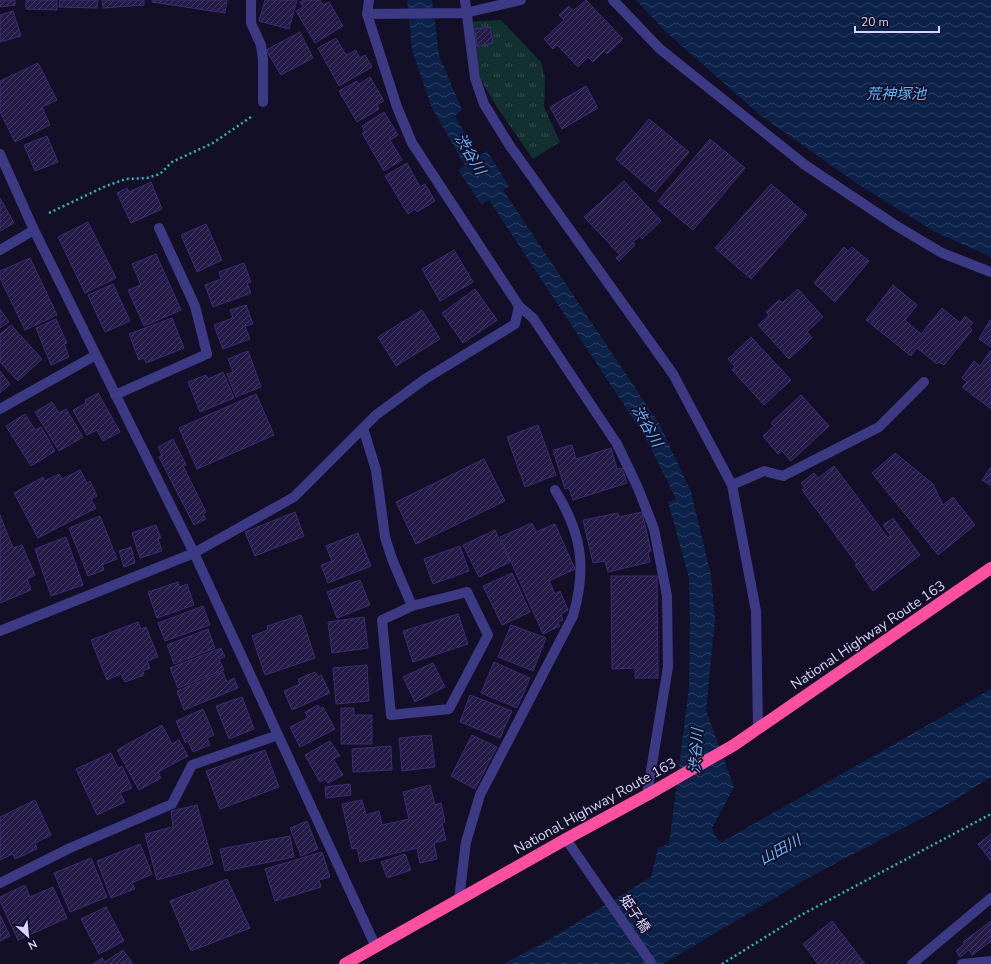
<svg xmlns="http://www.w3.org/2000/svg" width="991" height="964" font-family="'Nunito Sans','Noto Sans JP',sans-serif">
	<defs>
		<pattern id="park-tufts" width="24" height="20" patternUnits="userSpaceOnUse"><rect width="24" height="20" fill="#12302f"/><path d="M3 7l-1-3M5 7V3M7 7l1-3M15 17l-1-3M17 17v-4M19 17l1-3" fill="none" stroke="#344d4e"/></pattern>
		<pattern id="water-waves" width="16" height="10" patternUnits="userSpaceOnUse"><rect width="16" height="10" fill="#0c2248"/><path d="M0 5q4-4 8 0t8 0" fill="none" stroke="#2f4163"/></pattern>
		<pattern id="building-hatch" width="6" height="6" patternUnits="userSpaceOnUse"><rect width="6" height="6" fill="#241b47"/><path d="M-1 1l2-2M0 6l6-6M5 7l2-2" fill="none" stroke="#433b63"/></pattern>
	</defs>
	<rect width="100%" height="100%" fill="#130f26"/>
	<path fill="url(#park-tufts)" d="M501 20 541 62 545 78 544 107 560 142 533 159 496 106 481 80 470 22Z"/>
	<path fill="url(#water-waves)" d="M407 0H432L439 55 462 110 455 116 479 156 487 151 509 186 503 190 660 425 691 492 711 575 715 620 706 710 734 787 712 828 717 839 722 842 991 689V777L938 810 817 873 663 964H503L543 943 651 877 658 848 669 844 689 688 690 622 689 578 668 502 676 499 647 440 489 200 481 204 458 170 465 166 431 106 412 50Z
		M636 0H991V257L935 232 856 183 760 115 665 31Z"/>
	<path fill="url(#building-hatch)" stroke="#3b2d73" d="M0 0H15V5L0 7Z
		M26 0H57V10L26 9Z
		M60 0H98L97 8 59 7Z
		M102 0H144V5L103 8Z
		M152 0H227L225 13 152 2Z
		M265 0H297L289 29 259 21Z
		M303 0H320L323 5 329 2 343 26 315 43 296 11 303 7 300 2Z
		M586 0 623 39 607 54 604 51 593 62 588 57 578 67 557 45 553 49 544 39 564 20 559 15 569 6 573 11Z
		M13 11 21 36 0 42V15Z
		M490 27 493 43 477 46 475 29Z
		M300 32 313 58 281 75 266 50Z
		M336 38 346 55 356 50 360 58 365 55 372 67 339 86 318 48Z
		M38 63 57 100 42 107 50 125 15 142 0 112V81Z
		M370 77 384 101 377 105 379 109 357 122 339 91 357 81 359 84Z
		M586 86 598 108 562 129 550 107Z
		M384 112 398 135 390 140 402 160 384 171 362 133 365 132 362 126Z
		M649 119 689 152 655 192 616 159Z
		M47 136 58 162 35 171 24 145Z
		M710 139 745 168 693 230 658 201Z
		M407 163 420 187 425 184 435 201 417 212 415 209 408 214 385 176Z
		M624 181 661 221 642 239 640 236 633 242 635 245 619 261 616 258 620 255 584 217Z
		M151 182 162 209 131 223 117 193 127 188 129 192Z
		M771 184 807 215 751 279 715 248Z
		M0 198 14 223 0 231Z
		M88 222 116 278 85 293 58 237Z
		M206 224 222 260 197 272 181 235Z
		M844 247 848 251 852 247 869 261 835 302 814 283Z
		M454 250 473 282 440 301 422 269Z
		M156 254 181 310 144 326 128 290 141 285 132 264Z
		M30 258 57 315 25 330 0 278V271Z
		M244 263 251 282 247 283 251 293 213 307 205 285 221 279 219 272Z
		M113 284 130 321 105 332 88 295Z
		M893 285 917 305 905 320 921 334 942 308 960 323 965 316 973 323 969 327 972 330 944 365 939 362 937 364 917 348 911 356 866 320Z
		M475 289 497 320 463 343 442 313Z
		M798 289 823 317 807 332 812 338 789 359 758 325 769 315 766 312 779 300 782 303Z
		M246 305 253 324 245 326 250 339 223 349 214 325 233 318 230 310Z
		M0 309 9 322 0 328Z
		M422 310 440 339 396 366 378 337Z
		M172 318 184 348 146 363 144 358 139 360 129 334Z
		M56 319 67 343 64 344 69 357 51 365 36 328Z
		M990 320 991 321V347L979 339Z
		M11 325 42 359 18 381 0 362V334Z
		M751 337 791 380 764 405 732 370 735 367 728 359Z
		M248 351 261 387 236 397 227 374 233 372 228 359Z
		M990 351 991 352V409L962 387 967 382 962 378 974 361 980 366Z
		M0 371 10 384 0 393Z
		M223 372 234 398 200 412 188 382 206 375 208 379Z
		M98 393 120 432 103 441 97 430 87 435 73 410 86 403 85 400Z
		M256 394 274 435 197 469 179 428Z
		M801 395 829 426 791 461 782 451 778 454 763 436 774 426 771 423Z
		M52 402 59 413 66 409 83 437 59 451 35 412Z
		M25 414 35 430 41 427 55 451 31 466 6 426Z
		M538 425 556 475 525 487 507 437Z
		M173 439 186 465 183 466 206 512 203 514 206 519 194 525 159 457 162 455 158 447Z
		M572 445 576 459 611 448 617 469 622 468 627 483 573 500 569 488 565 489 553 450Z
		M895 453 933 484 943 505 953 497 975 525 938 555 872 473Z
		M484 459 505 501 416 544 396 502Z
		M834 466 888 538 891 536 883 525 893 518 920 555 873 591 855 565 857 564 802 490 805 488 801 483 814 473 818 478Z
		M991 467V486L982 480Z
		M80 470 87 483 90 481 97 496 91 499 96 508 38 538 14 493 43 477 45 481 59 474 62 479Z
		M295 512 304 536 255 556 245 532Z
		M642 512 651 551 648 552 650 562 608 572 605 561 593 563 583 520 618 513 619 517Z
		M0 515 13 548 22 545 35 575 27 579 31 590 0 603Z
		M100 516 117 559 102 565 104 570 88 576 69 528Z
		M532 523 536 532 555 524 575 569 549 581 555 594 560 591 568 610 561 614 563 620 558 622 560 626 543 634 500 537Z
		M156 525 161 538 158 539 162 551 140 558 132 533Z
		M495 530 510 562 479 577 463 545Z
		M358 533 371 566 328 583 321 565 332 561 326 546Z
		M66 537 83 585 51 596 35 549Z
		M460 546 469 571 433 584 424 559Z
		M131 547 135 563 124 567 119 551Z
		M512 573 530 612 502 625 483 586Z
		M611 576H657L658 678H635V668L612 669Z
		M360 580 370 605 337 618 327 592Z
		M178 582 179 587 187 584 194 605 157 618 148 592Z
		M203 606 210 625 165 641 158 623Z
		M458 614 468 644 413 662 403 631Z
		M301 615 315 658 265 675 252 636 268 630 267 626Z
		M364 617 368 648 332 653 328 622Z
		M138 622 141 629 146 627 158 657 147 661 150 668 143 671 144 675 125 682 121 674 107 680 91 640Z
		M511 625 546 638 533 671 498 657Z
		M208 629 215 648 174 664 167 645Z
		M221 648 225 657 219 659 224 670 178 688 170 668Z
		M494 662 530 678 517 708 481 693Z
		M433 663 445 687 415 702 403 677Z
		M367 665 369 701 336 704 333 668Z
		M223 672 227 682 234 678 238 688 184 710 177 691Z
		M315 672 318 677 321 675 330 693 292 710 284 691 300 684 298 679Z
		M470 695 512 711 500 738 460 722Z
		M242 697 254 729 229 739 216 706Z
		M318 705 320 709 323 707 335 729 300 747 290 727 308 718 305 712Z
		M341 708H354V715H372V744H341Z
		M203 709 214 735 207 738 210 745 193 752 188 741 185 742 176 721Z
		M162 725 172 744 179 740 188 756 158 772 161 778 139 790 117 750Z
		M431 735 435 767 402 771 399 738Z
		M472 735 497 747 475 789 451 776Z
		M330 741 340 756 333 759 343 775 328 783 325 779 320 782 305 755Z
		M391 746 392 770 353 772 352 749Z
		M265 750 279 787 220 809 206 771Z
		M111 753 118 768 122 766 132 788 120 793 125 802 97 815 76 769Z
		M350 784 351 795 326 798 325 787Z
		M430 785 435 805 441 803 445 822 442 823 446 840 434 843 437 859 420 863 417 848 360 862 357 848 352 849 342 804 362 800 366 815 379 811 382 825 409 819 403 792Z
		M35 800 51 835 35 843 37 849 15 859 13 854 0 860V817Z
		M197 805 213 864 157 880 145 834 173 827 171 811Z
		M307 821 318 849 301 856 290 828Z
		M991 834V861L978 844Z
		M290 836 294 857 225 871 220 849Z
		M140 844 152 874 132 883 135 889 111 898 97 861Z
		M322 852 330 877 319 880 321 887 275 901 265 869Z
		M405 854 411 870 387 878 381 862Z
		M91 858 107 897 70 912 54 873Z
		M227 879 250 928 191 951 170 901Z
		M25 885 30 897 53 887 67 918 18 940 0 901V897Z
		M106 907 124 941 99 954 81 919Z
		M0 915 10 936 0 941Z
		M832 921 865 964H818L803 944Z
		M991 921V941L972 955 969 950 960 957 956 951 964 944 963 942Z
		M123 950 133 964H93L102 958 105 962Z"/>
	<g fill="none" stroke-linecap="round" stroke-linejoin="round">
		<path stroke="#2fb8b0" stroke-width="2.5" stroke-dasharray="2 3" stroke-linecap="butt" d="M49 213 106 186 126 179 147 178 160 174 172 162 213 143 251 117
			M722 964 801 915 991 814"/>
		<path stroke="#3d3a85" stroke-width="10" d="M251 0V23L261 45 263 60V102
			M465 0 475 78 484 104 510 146 673 374 732 485 756 611 758 728
			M613 0 660 49 805 165 895 225 942 253 991 272
			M367 14 465 13 521 0
			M0 154 34 230 194 553 375 945
			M0 250 34 230
			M519 306 533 318 617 444 638 488 654 529 667 596 668 667 647 795
			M115 395 207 354 195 306 159 228
			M0 409 96 355
			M363 428 376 470 385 537 392 559 412 606
			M732 485 764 471 783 476 879 427 924 382
			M467 592 488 635 449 709 391 715 382 620 412 606Z
			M0 631 194 553 294 497 376 415 425 379 515 324 519 306 412 143 397 107 367 14 369 0
			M566 839 652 964
			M0 883 70 848 172 804 192 765 278 735
			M459 899 466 842 480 795 573 616C587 567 582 534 555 490
			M912 964 991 898
			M962 964 991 961"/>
		<path stroke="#ff4fa3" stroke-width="12" d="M345 964 566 839 647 795 734 745 991 568"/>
	</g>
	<g text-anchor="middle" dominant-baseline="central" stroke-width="3.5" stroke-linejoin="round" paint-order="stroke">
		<g font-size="14" fill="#d9d4ff" stroke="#130f26">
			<text transform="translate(868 635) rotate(-34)">National Highway Route 163</text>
			<text transform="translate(595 806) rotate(-29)">National Highway Route 163</text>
			<text transform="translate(635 914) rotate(56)">姫子橋</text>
		</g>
		<g font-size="15" font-style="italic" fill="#62b6ff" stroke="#130f26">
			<text x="896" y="94">荒神塚池</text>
			<text transform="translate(470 154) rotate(59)">渋谷川</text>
			<text transform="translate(647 426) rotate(60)">渋谷川</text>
			<text transform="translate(696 751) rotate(-86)">渋谷川</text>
			<text transform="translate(780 850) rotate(-29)">山田川</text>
		</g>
	</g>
	<g transform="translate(28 936) rotate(153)" stroke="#130f26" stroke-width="3" paint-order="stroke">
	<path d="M0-3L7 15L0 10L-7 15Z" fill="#d9d4ff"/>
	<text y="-6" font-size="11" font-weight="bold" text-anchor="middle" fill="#d9d4ff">N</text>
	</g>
	<path d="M855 26v6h84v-6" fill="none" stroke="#d9d4ff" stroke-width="2"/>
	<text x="861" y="26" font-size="12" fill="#d9d4ff" stroke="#130f26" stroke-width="3" paint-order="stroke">20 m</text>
</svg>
